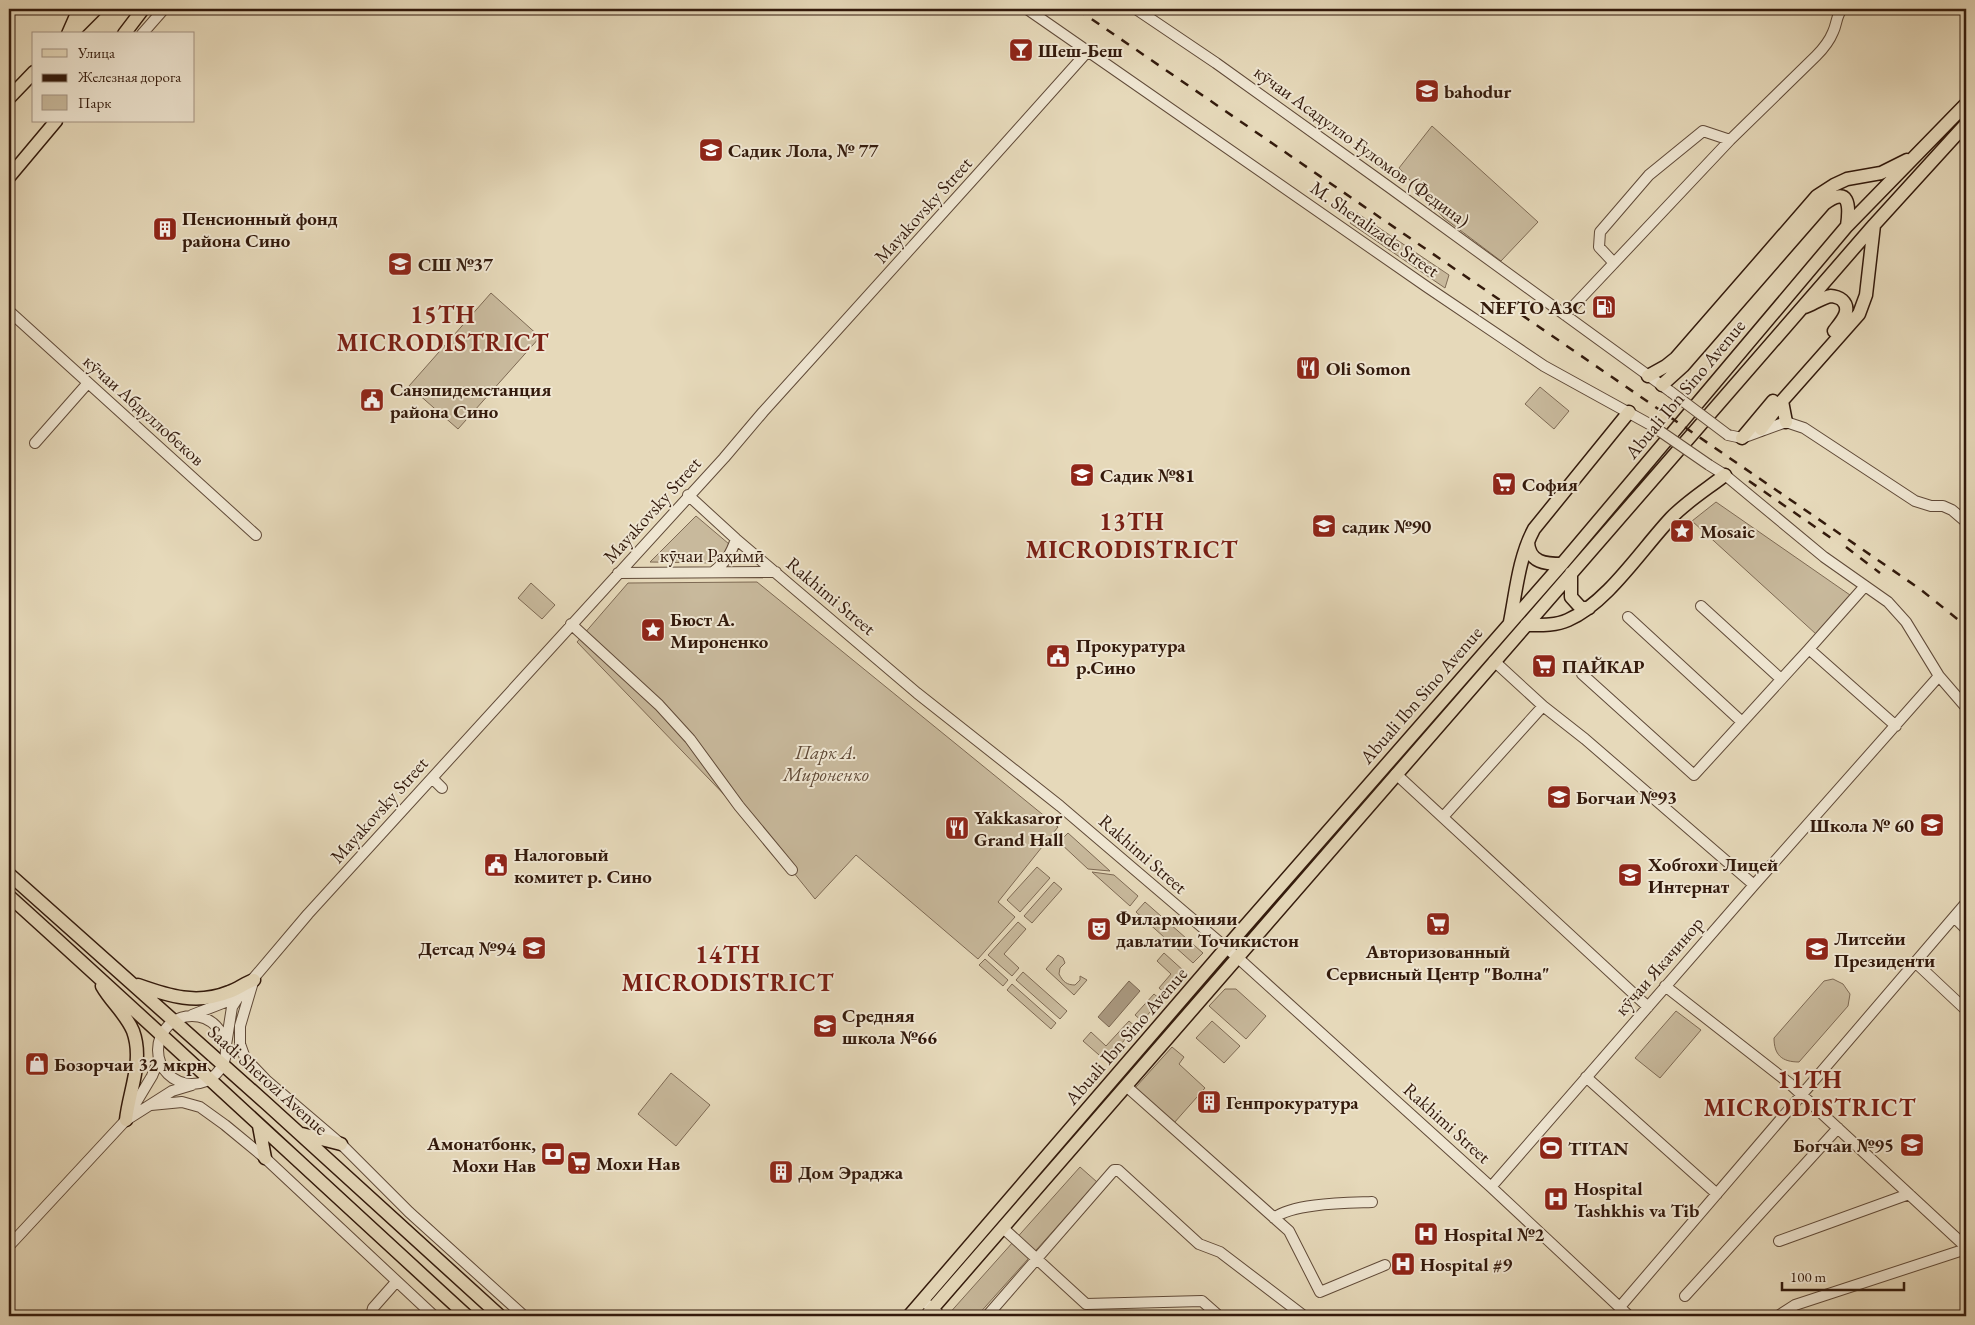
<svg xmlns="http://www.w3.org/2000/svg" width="1975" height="1325" font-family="'EB Garamond',serif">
	<rect width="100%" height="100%" fill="#e6d9ba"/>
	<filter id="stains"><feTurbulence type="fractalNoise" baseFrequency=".004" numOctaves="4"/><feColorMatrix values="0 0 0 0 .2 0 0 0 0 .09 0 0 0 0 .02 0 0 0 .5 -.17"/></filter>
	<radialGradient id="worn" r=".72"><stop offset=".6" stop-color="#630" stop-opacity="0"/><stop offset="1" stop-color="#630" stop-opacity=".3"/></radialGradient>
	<path fill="#c8b99c" stroke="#7e6a54" d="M1432 126 1538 222 1501 261 1444 218 1399 168Z
		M1357 213 1449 275 1445 288 1350 223Z
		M491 293 540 337 458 429 409 386Z
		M1540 387 1569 411 1554 429 1525 404Z
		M1716 502 1850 595 1816 634 1692 521Z
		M696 516 729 544 723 561 715 563 650 562Z
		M757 582 1058 827 998 902 1015 917 978 959 856 855 815 899 764 836 577 642 628 583Z
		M531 583 555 605 542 619 518 598Z
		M1068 833 1110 871 1088 869 1059 842Z
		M1037 867 1050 878 1020 912 1007 900Z
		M1092 872 1114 875 1138 896 1130 906Z
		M1054 882 1062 889 1032 923 1024 916Z
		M1145 902 1203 953 1193 963 1136 912Z
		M1018 922 1026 929 1004 954 1019 968 1012 976 988 955Z
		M1164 953 1185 972 1166 994 1159 988 1171 974 1157 961Z
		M1058 955 1063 958 1065 963 1060 968 1059 974C1063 982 1067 985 1075 985L1080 980V976L1087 980 1074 995 1046 969Z
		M985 959 1008 980 1003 986 979 965Z
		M1023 972 1067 1011 1060 1019 1016 980Z
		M1833 979 1843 984 1850 994 1848 1006 1799 1062C1782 1062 1774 1055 1774 1038L1824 981Z
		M1012 984 1056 1023 1051 1029 1007 990Z
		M1225 989H1236L1266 1016 1246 1039 1209 1006Z
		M1154 994 1161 1000 1142 1021 1135 1015Z
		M1676 1011 1701 1030 1660 1078 1635 1058Z
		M1129 1021 1136 1027 1106 1061 1083 1041 1091 1032 1106 1046Z
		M1212 1021 1240 1046 1224 1063 1196 1038Z
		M1172 1047 1184 1057 1179 1064 1205 1088 1174 1123 1135 1088Z
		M671 1073 710 1105 676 1146 638 1114Z
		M1080 1167 1097 1182 977 1316H947Z"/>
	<path fill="#a9987f" stroke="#7a6651" d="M1129 981 1140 991 1109 1027 1098 1017Z"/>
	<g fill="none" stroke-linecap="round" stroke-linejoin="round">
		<defs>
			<path id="minor" d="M1027 9 1427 287 1544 366 1651 425
				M1136 9 1216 63 1389 187 1671 392
				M142 34 164 9
				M1614 263 1599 247 1600 232 1649 175 1703 131 1730 140
				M9 311 256 535
				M1565 315 1730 140 1816 56C1823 49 1829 42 1833 32 1837 24 1836 16 1842 9
				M1728 435 1742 438 1786 422 1804 428 1915 501 1931 506H1943L1952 510 1966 522
				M35 443 87 384
				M1709 465 1725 475 1824 557 1888 602 1906 622 1939 676 1964 705 1966 706
				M688 495 736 539 917 693 1060 806 1237 957 1491 1187 1629 1316
				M713 572C726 562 731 554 736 539
				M618 573 776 572
				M1701 606 1781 679
				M1628 617 1742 722
				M571 624 659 705 690 739 739 806 792 870
				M1809 649 1865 586
				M1494 661 1543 706 1585 739 1754 885
				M1582 674 1694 775 1809 649 1896 726
				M1396 774 1648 1007
				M432 778 442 788
				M1443 817 1543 706
				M1954 917 1966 929
				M1915 962 1966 1010
				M253 982 240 1026V1044L245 1058 266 1080 341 1144 409 1212 524 1316
				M1665 986 1789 1083 1966 1247
				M192 1015 228 1001 240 994
				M158 1050a34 34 0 1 1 68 0a34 34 0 1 1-68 0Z
				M226 1045 232 1007 241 993 308 914 724 458 763 412 977 175 1088 51
				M1586 1077 1717 1194
				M1126 1086 1289 1231 1320 1292 1385 1265
				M151 1105 182 1102 200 1107 225 1125 265 1158 434 1316
				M128 1119 172 1091 192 1085
				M1491 1187 1754 885 1939 676
				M1274 1218C1293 1203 1347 1203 1372 1202
				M1003 1228 1086 1304 1202 1301 1219 1316
				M1779 1241 1909 1194
				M9 1246 125 1121 152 1076 159 1059
				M1685 1296 1838 1128
				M927 1304 941 1316
				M1619 1308 1966 903
				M371 1316 373 1308 396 1282
				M987 1316 1114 1170H1118L1199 1244 1220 1252 1304 1316
				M1778 1316 1795 1305 1966 1249"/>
			<path id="major" d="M68 34 79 9
				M71 34 96 9
				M124 34 143 9
				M9 98 34 72
				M9 177 56 121
				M1805 307C1813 304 1823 297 1831 296 1834 296 1840 298 1842 300 1853 310 1840 323 1834 331
				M1648 376 1666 366 1676 358 1817 196 1834 185 1847 179 1881 173 1907 160
				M1662 385 1683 366 1824 204C1849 185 1850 205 1847 226
				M1782 401 1786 422
				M1761 429 1782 401 1859 314 1866 295 1874 225
				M1742 438 1773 401
				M1528 542C1529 563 1546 564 1562 564
				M1571 573V597L1581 608H1589
				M1510 622C1516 591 1519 557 1534 529L1629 412
				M1526 625C1539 625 1555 626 1568 620 1607 603 1641 550 1671 518 1686 502 1707 489 1725 475
				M9 874 267 1104 500 1316
				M9 896C163 1035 314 1176 467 1316
				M138 985C169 996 197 1005 229 992 238 989 245 983 254 980
				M102 986C111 1002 126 1014 133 1031 144 1061 129 1091 126 1120
				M259 1126 265 1158
				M302 1134 341 1144
				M909 1316 1226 948 1562 564 1847 226 1966 104
				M926 1316 1874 225 1966 124"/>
		</defs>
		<use href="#minor" stroke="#604a38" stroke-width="12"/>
		<use href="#major" stroke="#331a0c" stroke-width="15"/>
		<use href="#minor" stroke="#efe6d2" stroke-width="10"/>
		<use href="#major" stroke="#e6d9ba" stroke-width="12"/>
		<path stroke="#331a0c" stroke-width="2.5" stroke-dasharray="9 9" stroke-linecap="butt" d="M1077 9 1920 589 1966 626
			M1749 481 1831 538
			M1846 547 1880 573"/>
		<defs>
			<path id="minor-bridge" d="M1671 392 1728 435
				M1651 425 1709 465"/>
		</defs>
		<use href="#minor-bridge" stroke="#604a38" stroke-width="12" stroke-linecap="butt"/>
		<use href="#minor-bridge" stroke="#efe6d2" stroke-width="10"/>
	</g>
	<defs>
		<symbol id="bar-square" viewBox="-11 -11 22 22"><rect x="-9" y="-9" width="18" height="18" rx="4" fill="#8f2418" stroke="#efe6d2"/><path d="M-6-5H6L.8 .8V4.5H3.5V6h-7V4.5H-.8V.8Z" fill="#fff"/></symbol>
		<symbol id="school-square" viewBox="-11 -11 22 22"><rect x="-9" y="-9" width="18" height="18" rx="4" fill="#8f2418" stroke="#efe6d2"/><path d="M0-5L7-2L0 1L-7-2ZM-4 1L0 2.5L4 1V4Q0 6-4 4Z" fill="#fff"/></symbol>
		<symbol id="building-square" viewBox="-11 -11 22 22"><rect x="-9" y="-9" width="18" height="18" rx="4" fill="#8f2418" stroke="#efe6d2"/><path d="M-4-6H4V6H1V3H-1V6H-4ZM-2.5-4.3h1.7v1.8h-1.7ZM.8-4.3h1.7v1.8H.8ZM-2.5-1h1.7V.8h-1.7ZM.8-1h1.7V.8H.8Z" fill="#fff"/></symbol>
		<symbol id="fuel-square" viewBox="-11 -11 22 22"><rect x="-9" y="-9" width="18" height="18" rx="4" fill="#8f2418" stroke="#efe6d2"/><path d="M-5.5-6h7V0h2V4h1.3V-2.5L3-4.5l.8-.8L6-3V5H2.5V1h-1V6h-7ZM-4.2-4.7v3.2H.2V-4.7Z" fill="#fff"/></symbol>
		<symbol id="restaurant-square" viewBox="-11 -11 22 22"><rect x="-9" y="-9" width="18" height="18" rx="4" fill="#8f2418" stroke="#efe6d2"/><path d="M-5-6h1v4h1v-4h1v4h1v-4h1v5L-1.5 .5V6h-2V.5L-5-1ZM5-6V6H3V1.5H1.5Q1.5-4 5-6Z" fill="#fff"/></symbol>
		<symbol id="civic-square" viewBox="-11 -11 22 22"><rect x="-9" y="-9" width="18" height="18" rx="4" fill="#8f2418" stroke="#efe6d2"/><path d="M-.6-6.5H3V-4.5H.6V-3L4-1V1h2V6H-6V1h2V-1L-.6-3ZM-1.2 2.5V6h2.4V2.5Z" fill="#fff"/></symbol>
		<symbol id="supermarket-square" viewBox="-11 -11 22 22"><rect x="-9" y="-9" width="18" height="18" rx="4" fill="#8f2418" stroke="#efe6d2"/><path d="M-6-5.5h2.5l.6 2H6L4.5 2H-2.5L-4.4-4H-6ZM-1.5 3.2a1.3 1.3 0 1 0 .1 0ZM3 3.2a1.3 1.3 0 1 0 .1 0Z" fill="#fff"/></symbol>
		<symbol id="sight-square" viewBox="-11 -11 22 22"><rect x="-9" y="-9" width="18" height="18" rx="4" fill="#8f2418" stroke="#efe6d2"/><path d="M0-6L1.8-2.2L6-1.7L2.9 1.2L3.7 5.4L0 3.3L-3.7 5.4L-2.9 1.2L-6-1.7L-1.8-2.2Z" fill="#fff"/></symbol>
		<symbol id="theatre-square" viewBox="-11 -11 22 22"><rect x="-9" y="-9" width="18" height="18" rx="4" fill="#8f2418" stroke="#efe6d2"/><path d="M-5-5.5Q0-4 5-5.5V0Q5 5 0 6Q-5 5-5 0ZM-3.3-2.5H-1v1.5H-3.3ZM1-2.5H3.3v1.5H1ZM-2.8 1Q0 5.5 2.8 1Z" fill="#fff"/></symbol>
		<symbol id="shop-square" viewBox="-11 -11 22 22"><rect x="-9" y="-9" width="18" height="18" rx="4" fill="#8f2418" stroke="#efe6d2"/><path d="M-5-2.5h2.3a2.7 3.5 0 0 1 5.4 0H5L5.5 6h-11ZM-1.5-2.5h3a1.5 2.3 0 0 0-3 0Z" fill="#fff"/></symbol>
		<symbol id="stadium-square" viewBox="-11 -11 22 22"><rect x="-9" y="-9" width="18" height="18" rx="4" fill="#8f2418" stroke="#efe6d2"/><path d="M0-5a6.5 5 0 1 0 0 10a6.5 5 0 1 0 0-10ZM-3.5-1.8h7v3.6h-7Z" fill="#fff"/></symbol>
		<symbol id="bank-square" viewBox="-11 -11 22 22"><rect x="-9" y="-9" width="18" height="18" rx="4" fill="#8f2418" stroke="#efe6d2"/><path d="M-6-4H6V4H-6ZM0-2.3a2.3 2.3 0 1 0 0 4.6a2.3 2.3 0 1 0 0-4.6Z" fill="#fff"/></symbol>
		<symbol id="hospital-square" viewBox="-11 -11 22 22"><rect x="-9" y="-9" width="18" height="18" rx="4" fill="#8f2418" stroke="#efe6d2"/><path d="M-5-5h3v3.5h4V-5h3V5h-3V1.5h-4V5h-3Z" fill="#fff"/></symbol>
	</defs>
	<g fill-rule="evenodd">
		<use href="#bar-square" x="1007" y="36" width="28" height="28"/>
		<use href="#school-square" x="1413" y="77" width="28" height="28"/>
		<use href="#school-square" x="697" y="136" width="28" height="28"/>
		<use href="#building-square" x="151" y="215" width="28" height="28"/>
		<use href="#school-square" x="386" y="250" width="28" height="28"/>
		<use href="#fuel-square" x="1590" y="293" width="28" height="28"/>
		<use href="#restaurant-square" x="1294" y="354" width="28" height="28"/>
		<use href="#civic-square" x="358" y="386" width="28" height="28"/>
		<use href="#school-square" x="1068" y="461" width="28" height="28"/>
		<use href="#supermarket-square" x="1490" y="470" width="28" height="28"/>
		<use href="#school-square" x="1310" y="512" width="28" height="28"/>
		<use href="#sight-square" x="1668" y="517" width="28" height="28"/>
		<use href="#sight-square" x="639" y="616" width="28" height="28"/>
		<use href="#civic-square" x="1044" y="642" width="28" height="28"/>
		<use href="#supermarket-square" x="1530" y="652" width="28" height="28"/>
		<use href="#school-square" x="1545" y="783" width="28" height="28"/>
		<use href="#school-square" x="1918" y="811" width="28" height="28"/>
		<use href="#restaurant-square" x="943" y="814" width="28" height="28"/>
		<use href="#civic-square" x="482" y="851" width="28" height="28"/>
		<use href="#school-square" x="1616" y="861" width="28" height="28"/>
		<use href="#supermarket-square" x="1424" y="910" width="28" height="28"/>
		<use href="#theatre-square" x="1085" y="915" width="28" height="28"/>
		<use href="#school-square" x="520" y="934" width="28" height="28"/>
		<use href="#school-square" x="1803" y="935" width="28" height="28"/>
		<use href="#school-square" x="811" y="1012" width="28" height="28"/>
		<use href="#shop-square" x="23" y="1050" width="28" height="28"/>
		<use href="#building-square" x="1195" y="1088" width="28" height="28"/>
		<use href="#school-square" x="1898" y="1131" width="28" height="28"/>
		<use href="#stadium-square" x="1537" y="1134" width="28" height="28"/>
		<use href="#bank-square" x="539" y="1140" width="28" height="28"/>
		<use href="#supermarket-square" x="565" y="1149" width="28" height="28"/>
		<use href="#building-square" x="767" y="1158" width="28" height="28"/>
		<use href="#hospital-square" x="1542" y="1185" width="28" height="28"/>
		<use href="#hospital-square" x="1412" y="1220" width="28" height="28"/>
		<use href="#hospital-square" x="1389" y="1250" width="28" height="28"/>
	</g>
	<g text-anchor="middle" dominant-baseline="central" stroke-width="4" stroke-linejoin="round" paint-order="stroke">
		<g font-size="19" font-weight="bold" fill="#331a0c" stroke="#efe6d2" text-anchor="start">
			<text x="1038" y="50">Шеш-Беш</text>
			<text x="1444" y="91">bahodur</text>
			<text x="728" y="150">Садик Лола, № 77</text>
			<text x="182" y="218">Пенсионный фонд<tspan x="182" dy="22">района Сино</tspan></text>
			<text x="418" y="264">СШ №37</text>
			<text x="1586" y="307" text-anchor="end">NEFTO АЗС</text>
			<text x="1326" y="368">Oli Somon</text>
			<text x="390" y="389">Санэпидемстанция<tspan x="390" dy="22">района Сино</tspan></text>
			<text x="1100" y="475">Садик №81</text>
			<text x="1522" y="484">София</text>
			<text x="1342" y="526">садик №90</text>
			<text x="1700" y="531">Mosaic</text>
			<text x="670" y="619">Бюст А.<tspan x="670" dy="22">Мироненко</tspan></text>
			<text x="1076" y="645">Прокуратура<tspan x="1076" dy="22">р.Сино</tspan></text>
			<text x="1562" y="666">ПАЙКАР</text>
			<text x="1576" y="797">Богчаи №93</text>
			<text x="974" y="817">Yakkasaror<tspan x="974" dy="22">Grand Hall</tspan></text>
			<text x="1914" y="825" text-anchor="end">Школа № 60</text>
			<text x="514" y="854">Налоговый<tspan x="514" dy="22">комитет р. Сино</tspan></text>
			<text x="1648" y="864">Хобгохи Лицей<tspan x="1648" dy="22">Интернат</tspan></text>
			<text x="1116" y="918">Филармонияи<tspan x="1116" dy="22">давлатии Точикистон</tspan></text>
			<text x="1834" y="938">Литсейи<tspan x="1834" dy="22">Президенти</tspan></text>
			<text x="516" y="948" text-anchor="end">Детсад №94</text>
			<text x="1438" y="951" text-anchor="middle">Авторизованный<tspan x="1438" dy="22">Сервисный Центр "Волна"</tspan></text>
			<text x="842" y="1015">Средняя<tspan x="842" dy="22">школа №66</tspan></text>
			<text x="54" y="1064">Бозорчаи 32 мкрн</text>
			<text x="1226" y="1102">Генпрокуратура</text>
			<text x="536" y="1143" text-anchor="end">Амонатбонк,<tspan x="536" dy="22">Мохи Нав</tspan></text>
			<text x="1894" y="1145" text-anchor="end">Богчаи №95</text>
			<text x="1568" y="1148">TITAN</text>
			<text x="596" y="1163">Мохи Нав</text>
			<text x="798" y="1172">Дом Эраджа</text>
			<text x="1574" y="1188">Hospital<tspan x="1574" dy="22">Tashkhis va Tib</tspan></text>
			<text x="1444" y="1234">Hospital №2</text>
			<text x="1420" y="1264">Hospital #9</text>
		</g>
		<g font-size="19" fill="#331a0c" stroke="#efe6d2">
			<text transform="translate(1362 146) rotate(36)">кӯчаи Асадулло Ғуломов (Федина)</text>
			<text transform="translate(923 210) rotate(-48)">Mayakovsky Street</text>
			<text transform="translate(1375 229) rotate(35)">M. Sheralizade Street</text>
			<text transform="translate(1685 389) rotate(-50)">Abuali Ibn Sino Avenue</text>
			<text transform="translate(144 410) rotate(42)">кӯчаи Абдуллобеков</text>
			<text transform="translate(652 510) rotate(-48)">Mayakovsky Street</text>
			<text x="712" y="555">кӯчаи Раҳимӣ</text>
			<text transform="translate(831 596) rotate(40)">Rakhimi Street</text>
			<text transform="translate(1421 695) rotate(-49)">Abuali Ibn Sino Avenue</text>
			<text transform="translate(379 810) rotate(-48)">Mayakovsky Street</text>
			<text transform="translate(1143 854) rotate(41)">Rakhimi Street</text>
			<text transform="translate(1659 966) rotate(-49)">кӯчаи Якачинор</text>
			<text transform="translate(1126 1036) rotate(-49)">Abuali Ibn Sino Avenue</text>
			<text transform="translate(268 1080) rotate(42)">Saadi Sherozi Avenue</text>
			<text transform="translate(1447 1123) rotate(42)">Rakhimi Street</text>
		</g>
		<g font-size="19" font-style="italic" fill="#604a37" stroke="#efe6d2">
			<text x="826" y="752">Парк А.<tspan x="826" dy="22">Мироненко</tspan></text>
		</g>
		<g font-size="24" font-weight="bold" letter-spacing="1" fill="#7a1f14" stroke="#efe6d2">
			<text x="443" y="314">15TH<tspan x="443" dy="28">MICRODISTRICT</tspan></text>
			<text x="1132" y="521">13TH<tspan x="1132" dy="28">MICRODISTRICT</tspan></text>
			<text x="728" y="954">14TH<tspan x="728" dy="28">MICRODISTRICT</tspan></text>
			<text x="1810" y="1079">11TH<tspan x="1810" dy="28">MICRODISTRICT</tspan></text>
		</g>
	</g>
	<rect width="1975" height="1325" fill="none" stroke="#e6d9ba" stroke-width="30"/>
	<rect x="10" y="10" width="1955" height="1305" fill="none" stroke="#331a0c" stroke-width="2.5"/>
	<rect x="15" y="15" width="1945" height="1295" fill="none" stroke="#331a0c"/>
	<rect x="32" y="32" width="162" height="90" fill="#efe6d2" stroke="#a49483"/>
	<rect x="42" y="49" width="25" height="8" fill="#e6d9ba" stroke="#a49483"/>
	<text x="78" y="58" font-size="15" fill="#331a0c">Улица</text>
	<rect x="42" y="74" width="25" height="8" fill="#331a0c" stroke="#a49483"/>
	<text x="78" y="82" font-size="15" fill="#331a0c">Железная дорога</text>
	<rect x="42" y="95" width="25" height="15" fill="#c8b99c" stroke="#a49483"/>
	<text x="78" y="108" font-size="15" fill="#331a0c">Парк</text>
	<path d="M1782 1282v8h122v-8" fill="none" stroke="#331a0c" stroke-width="2.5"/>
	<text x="1790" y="1282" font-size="15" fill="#331a0c" stroke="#efe6d2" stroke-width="4" paint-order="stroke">100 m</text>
	<rect width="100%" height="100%" filter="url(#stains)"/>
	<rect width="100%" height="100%" fill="url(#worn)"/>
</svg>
